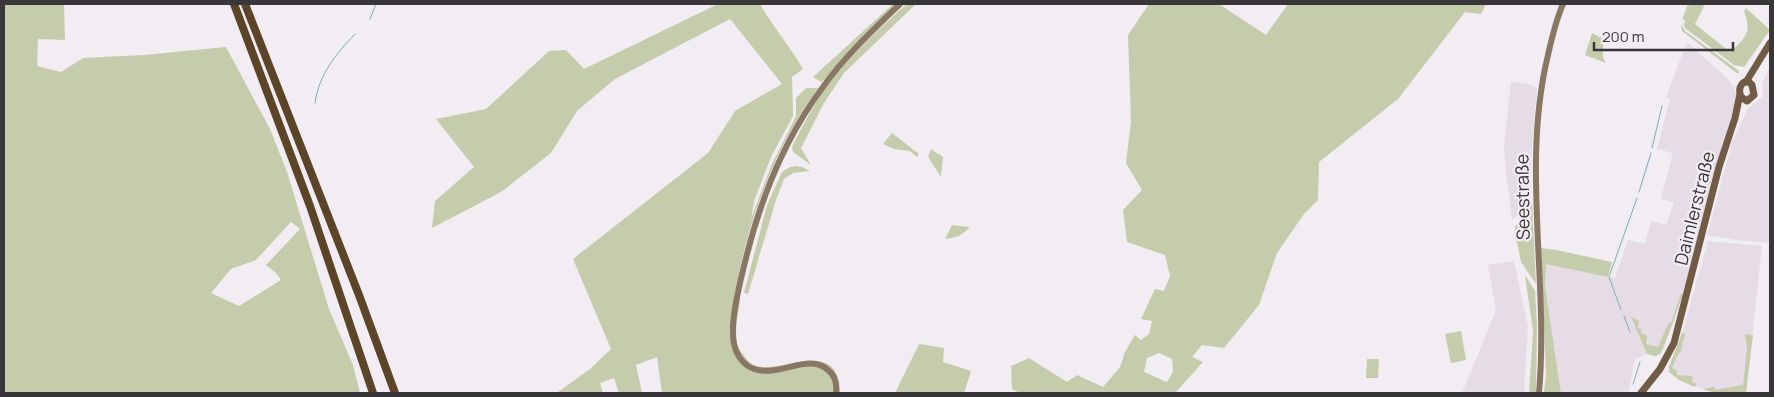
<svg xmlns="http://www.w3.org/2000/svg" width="1774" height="397" font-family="Manrope,sans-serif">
	<rect width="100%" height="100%" fill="#f1edf2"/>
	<path fill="#e5dce6" d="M1687 42 1727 78 1733 86 1737 97 1709 192 1683 294 1671 330 1660 354 1655 356 1647 354 1635 359 1629 390 1627 393H1561L1545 286 1546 263 1615 278 1628 240 1645 244 1651 221 1666 225 1674 202 1661 199 1673 153 1657 149 1670 99 1666 97Z
		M1770 68V243L1736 240 1707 235 1732 143 1747 110 1763 96 1762 82Z
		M1511 82 1528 84 1537 88 1531 158 1530 195 1516 218 1512 219 1506 172 1504 145Z
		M1708 241 1762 246 1746 393H1716L1686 383 1669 372V368L1682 334Z
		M1514 261 1528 326 1524 393H1462L1496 310 1488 265Z"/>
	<path fill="#c5ccab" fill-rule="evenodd" d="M4 4 64 5 65 40 38 39 37 66 61 72 83 58 144 55 226 47 270 129 287 172 329 309 353 365 360 393H4ZM291 222 300 229 266 265 276 273 281 280 239 306 211 293 231 269 256 260Z
		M718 4H760C773 27 790 46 803 69L792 77 793 116 771 157 754 201 751 219 771 166 796 116V98L806 88H818C785 133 760 190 746 244 741 261 738 279 734 297L740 298C739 312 734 330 737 344 738 348 740 351 743 354 747 361 752 366 761 367 790 370 839 339 840 393H662L657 357 636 365 642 393H619L614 378 600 383 603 393H558V392L590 369 611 349 573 259 708 153 735 111 782 84 730 19 615 79 577 111 551 153 501 192 432 228 435 201 474 167 436 119 486 109 549 51 566 50 584 69Z
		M893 4H898L824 80 821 82 813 77Z
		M907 4H916L844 73 824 103 801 148 811 165 793 152 792 147C803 125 814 103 829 84 852 54 879 28 907 4Z
		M1149 4H1219L1266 35 1288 4H1486L1481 14 1465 12 1398 99 1319 162 1318 200 1304 214 1277 253 1259 305 1224 348 1202 345 1192 357 1203 362 1175 393H1020L1012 389 1011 366 1029 358 1067 382 1077 375 1103 387 1120 367 1125 352 1135 335 1141 340 1149 334 1152 321 1141 319 1155 289 1164 291 1170 276 1165 255 1127 242 1123 210 1142 190 1126 163 1131 122 1128 35ZM1159 353 1172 359 1173 372 1167 382 1144 372 1147 358Z
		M1688 4H1691L1689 9 1692 4H1705L1695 24 1730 52C1746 37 1752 33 1744 11L1746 8 1770 30 1744 67 1734 65 1685 28 1684 25 1685 19 1682 20Z
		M1681 24 1685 31 1739 71 1738 74 1682 31Z
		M1592 33 1603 39V57L1606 63 1585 55Z
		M892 133 919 154 917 157 910 151 894 149 883 144Z
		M931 149 943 157 941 177 928 157Z
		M796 166 802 167 810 171 793 173 784 179 776 200 748 294 744 293 767 205 782 172 790 167Z
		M1532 202 1536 284 1521 262 1515 231V227Z
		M952 225 970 227C962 235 957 238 945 239Z
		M1541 248 1556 250 1612 262 1608 277 1546 264 1545 286 1561 393H1544L1546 375Z
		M1525 275 1535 291 1537 326 1536 393H1529L1533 331Z
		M1681 294H1683L1663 349 1660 354 1655 356 1647 354 1631 317 1639 321 1638 328 1641 329V333L1647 336 1646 344 1658 347 1668 324 1671 323Z
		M1461 331 1466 360 1451 363 1445 334Z
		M1682 333 1685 334 1681 351 1677 356 1672 368 1677 371V375L1692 376 1693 383H1697L1695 387 1679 380 1669 372V367Z
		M1745 334 1753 335 1746 393H1716L1702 389 1714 387 1715 390 1743 385 1747 348Z
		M919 344 944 348 943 362 971 371 964 393H895Z
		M1367 359H1379L1378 378H1366Z"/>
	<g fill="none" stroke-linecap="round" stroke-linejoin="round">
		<path stroke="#7cacb5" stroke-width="1" d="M370 19 376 4
			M315 103C319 74 336 54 355 34
			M1652 148 1662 106
			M1639 192 1651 153
			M1621 310 1609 277 1637 198
			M1624 316 1630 332
			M1633 384 1640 362"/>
		<path stroke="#897764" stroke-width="6" d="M836 393C837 384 836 376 828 370 807 351 774 382 748 366 737 358 733 346 733 333 732 313 740 282 745 262 760 200 784 139 823 87 845 56 873 30 900 4
			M1539 393C1549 281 1521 166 1548 55 1552 37 1556 20 1563 4"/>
		<path stroke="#715b44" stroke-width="7" d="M1748 81 1752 85 1754 95 1747 101 1741 97C1738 90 1740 82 1748 81Z
			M1746 82 1770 43
			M1641 393 1660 369 1674 343 1719 167 1735 118 1740 94"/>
		<path stroke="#5c4429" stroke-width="8" d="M234 4 310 206 373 393
			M245 4 359 295 395 393"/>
	</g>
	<g text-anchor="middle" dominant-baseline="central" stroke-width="4.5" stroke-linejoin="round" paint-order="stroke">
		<g font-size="18" fill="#383638" stroke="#f1edf2">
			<text transform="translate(1522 197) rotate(-91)">Seestraße</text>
			<text transform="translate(1694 208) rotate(-76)">Daimlerstraße</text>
		</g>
	</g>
	<rect width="1774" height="397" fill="none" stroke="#383638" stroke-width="10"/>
	<path d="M1594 42v8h139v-8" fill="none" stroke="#383638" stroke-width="2.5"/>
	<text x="1602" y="42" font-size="15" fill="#383638" stroke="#f1edf2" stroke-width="4" paint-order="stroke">200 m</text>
</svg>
